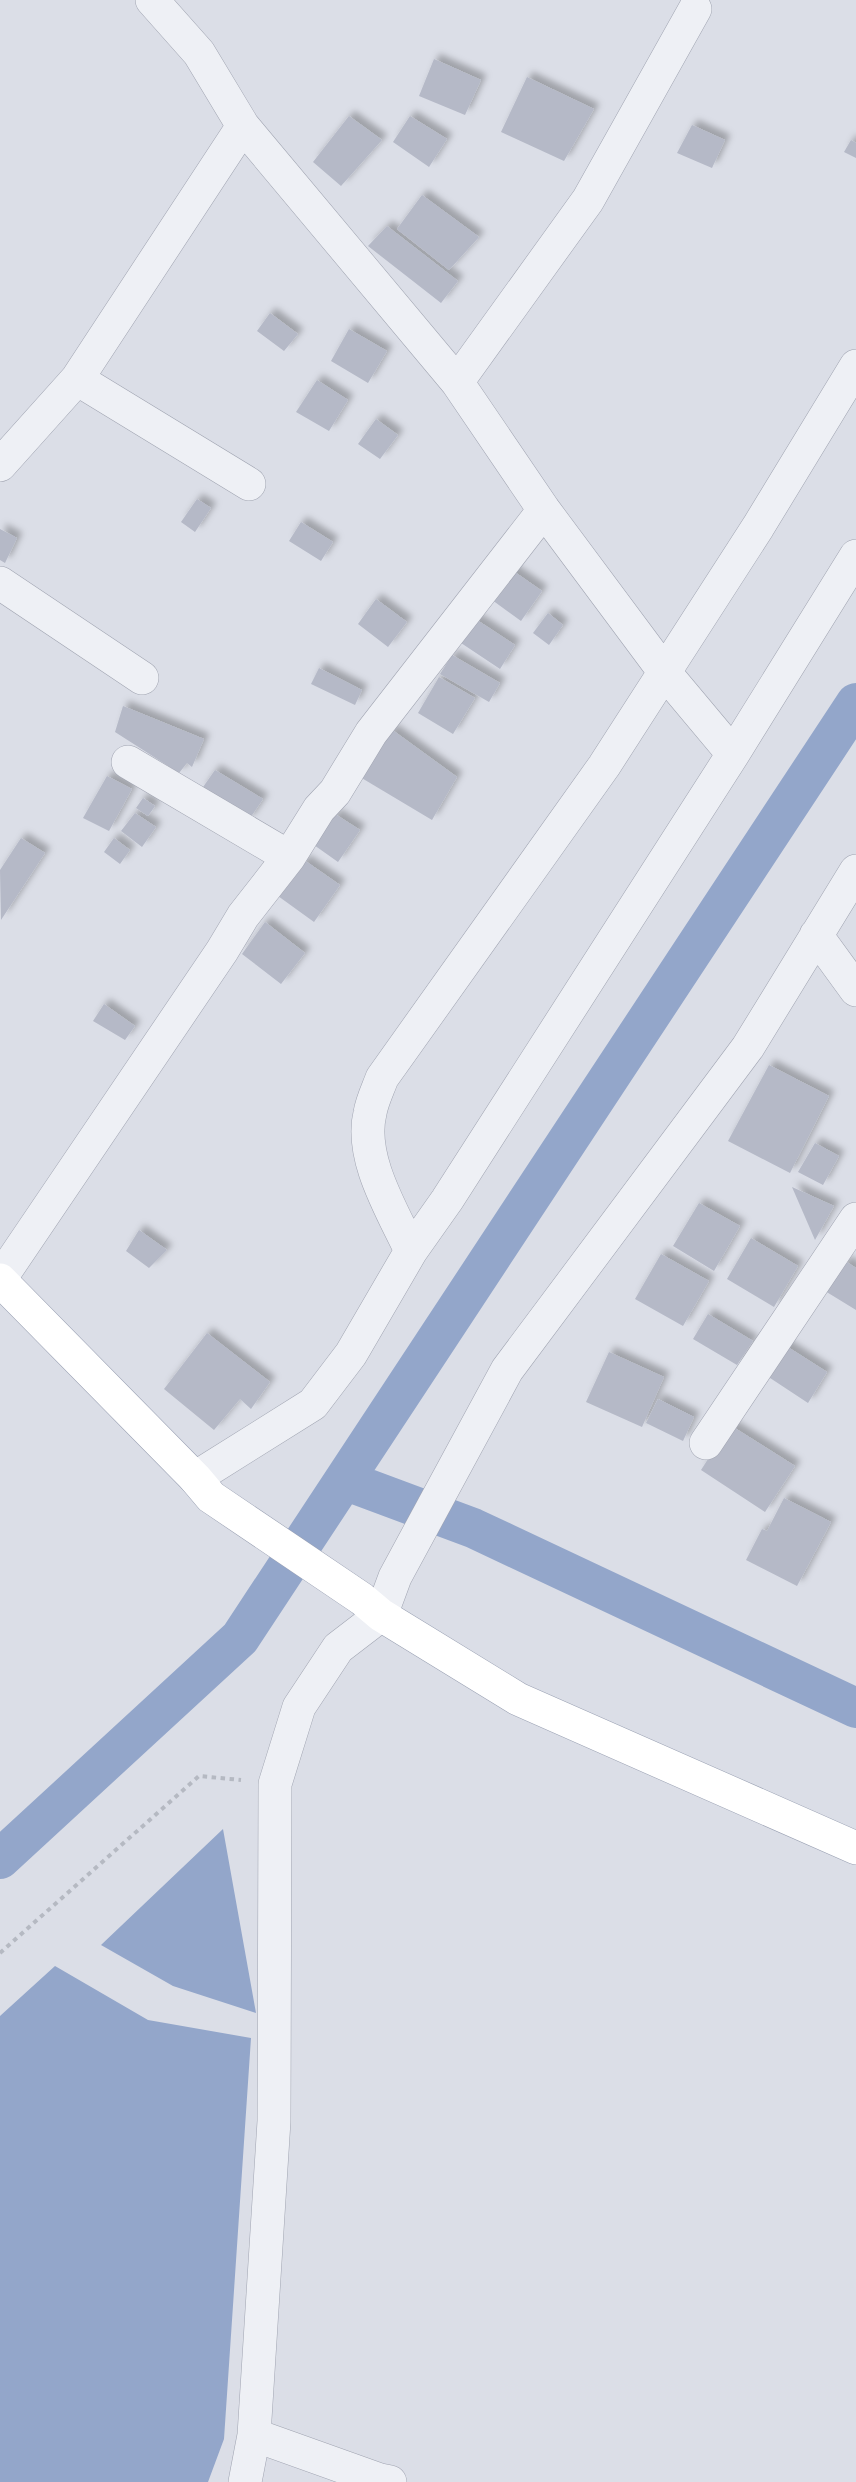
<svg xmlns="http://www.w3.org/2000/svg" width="856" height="2482" font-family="'Public Sans',sans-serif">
	<defs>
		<filter id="shadow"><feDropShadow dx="5.5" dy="-5.5" stdDeviation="3" flood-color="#0004"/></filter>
	</defs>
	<rect width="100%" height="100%" fill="#dbdee7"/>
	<path fill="#93a6ca" d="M223 1829 256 2013 173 1986 101 1945Z
		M55 1966 148 2020 251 2038 224 2439 208 2482H0V2016Z"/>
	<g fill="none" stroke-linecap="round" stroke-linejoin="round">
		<path stroke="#93a6ca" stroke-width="40" d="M344 1480 473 1528 856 1708
			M0 1859 240 1638 856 703"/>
	</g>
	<path fill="#b5b9c7" filter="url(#shadow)" d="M434 59 481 80 465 115 419 96Z
		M527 77 594 109 564 161 501 132Z
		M349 116 382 140 341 186 313 162Z
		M410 116 447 139 429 167 393 142Z
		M692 125 725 140 712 168 677 153Z
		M851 140 856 143V158L844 152Z
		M422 195 479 237 449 270 397 229Z
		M387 226 458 281 441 303 368 246Z
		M270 313 298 334 284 351 257 331Z
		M349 329 387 351 368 383 331 361Z
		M317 380 348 400 329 431 296 412Z
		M376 419 398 435 380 459 358 444Z
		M197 499 211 508 195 532 181 522Z
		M301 522 333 542 321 561 289 541Z
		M0 529 17 538 5 563 0 560Z
		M509 568 542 591 521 621 488 597Z
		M376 599 407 622 388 647 358 624Z
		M548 613 563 625 549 645 533 633Z
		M474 618 515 645 500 669 458 641Z
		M452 655 500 683 489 702 440 674Z
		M319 668 362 690 355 705 311 684Z
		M439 677 475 698 453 734 418 713Z
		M123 706 204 739 192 767 187 763 179 773 115 732Z
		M391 729 457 777 432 820 360 777Z
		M215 770 263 799 248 821 201 790Z
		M107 776 132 789 109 831 83 818Z
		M143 798 155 806 148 816 136 808Z
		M135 813 156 827 142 847 121 831Z
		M335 814 360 830 338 862 314 845Z
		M21 838 45 853 1 920 0 870Z
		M114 838 130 850 120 864 104 852Z
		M304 860 340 885 314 922 278 896Z
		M265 922 305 953 281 984 242 954Z
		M104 1004 135 1026 125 1040 93 1021Z
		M769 1065 829 1096 790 1173 728 1141Z
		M815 1143 839 1156 823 1185 798 1172Z
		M792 1187 834 1206 815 1240Z
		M699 1203 740 1226 714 1271 673 1246Z
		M139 1230 167 1250 149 1268 126 1251Z
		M751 1238 798 1266 774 1307 727 1279Z
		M661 1254 709 1281 683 1326 635 1299Z
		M845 1261 856 1268V1310L825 1291Z
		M708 1314 753 1341 737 1365 693 1339Z
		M207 1333 270 1382 251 1409 240 1399 214 1430 164 1389Z
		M783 1344 827 1372 808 1403 764 1374Z
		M609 1352 664 1377 642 1427 586 1402Z
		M658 1399 694 1417 683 1441 646 1423Z
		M730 1425 795 1466 765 1512 701 1470Z
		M784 1498 831 1522 797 1586 746 1560 762 1529 767 1531Z"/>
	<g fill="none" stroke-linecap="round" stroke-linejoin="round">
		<defs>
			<path id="minor" d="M152 0 199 53 243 126 457 382 544 510 666 674 733 754
				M77 379 249 484
				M457 382 588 200 695 9
				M0 465 77 379 243 126
				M0 583 142 678
				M128 762 289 857
				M816 935 856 990
				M411 1251C393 1212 359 1158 370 1113 372 1101 378 1089 382 1078L604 766 758 527 856 366
				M0 1279 222 951 243 916 289 857 319 809 335 792 371 733 544 510
				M706 1443 856 1219
				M195 1478 313 1404 351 1354 411 1251 447 1200 733 754 856 556
				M254 2435 380 2480 390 2482
				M245 2482 254 2435 274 2121 275 1784 299 1707 338 1648 381 1615 395 1577 507 1370 748 1047 856 871"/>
			<path id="major" d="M0 1280 195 1478 211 1497 362 1599 381 1615 518 1699 856 1848"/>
		</defs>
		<use href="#minor" stroke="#a0a4b1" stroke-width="34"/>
		<use href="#major" stroke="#9aa1b3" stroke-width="34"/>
		<path stroke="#b5b9c2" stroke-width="4" stroke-dasharray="4.5 4.5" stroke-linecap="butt" d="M0 1953 199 1776 241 1780"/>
		<use href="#minor" stroke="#eef0f5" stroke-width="33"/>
		<use href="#major" stroke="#fff" stroke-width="33"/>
	</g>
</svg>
